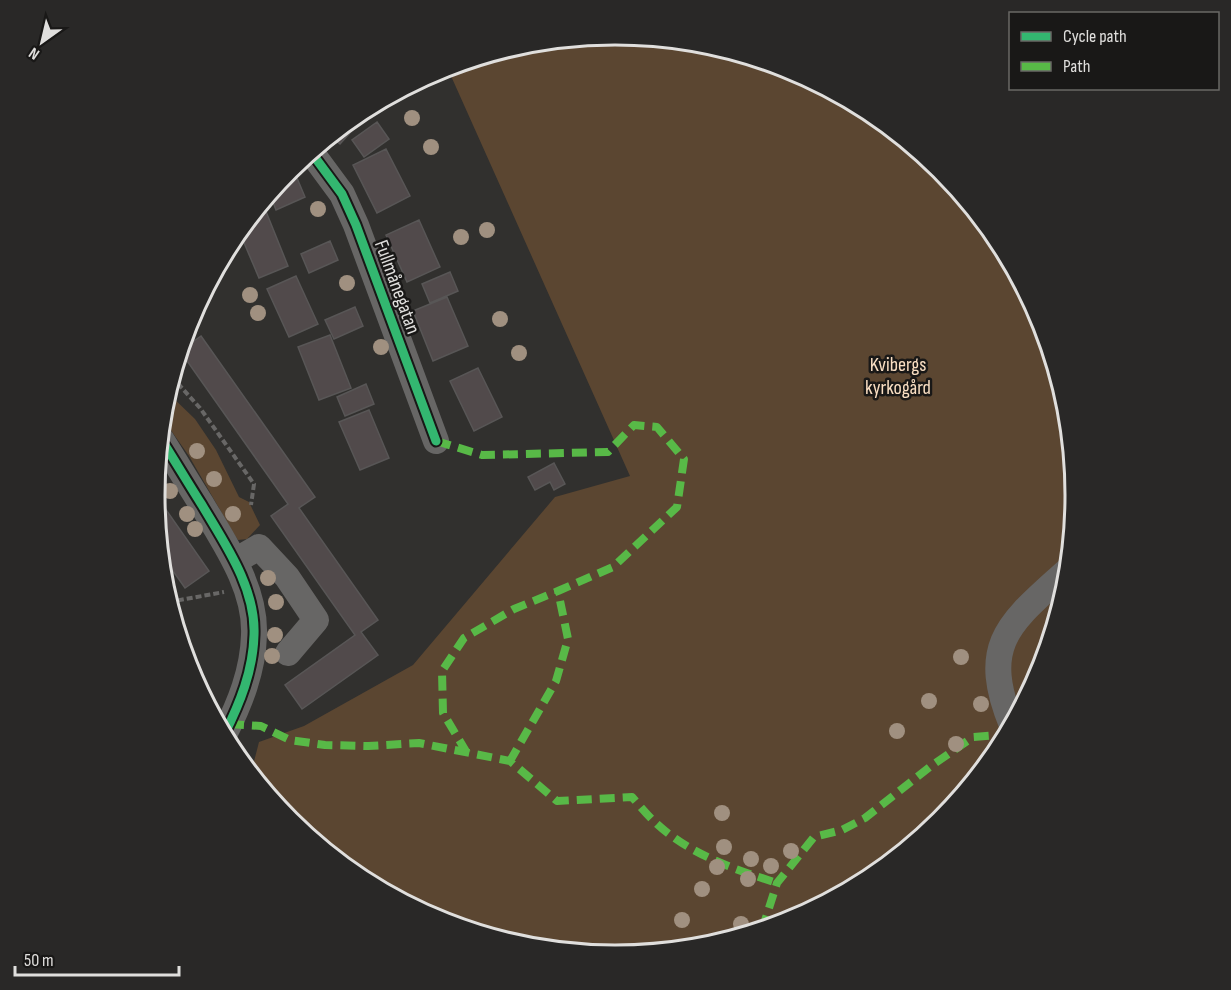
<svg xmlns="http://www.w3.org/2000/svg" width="1231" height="990" font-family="'Sofia Sans Condensed',sans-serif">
	<rect width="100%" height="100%" fill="#31302e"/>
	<path fill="#5b4631" d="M616 35 706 43 792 70 872 112 941 170 999 239 1041 319 1067 405 1076 495 1067 585 1041 672 998 751 941 821 871 878 791 921 705 947 616 955 525 947 439 920 359 878 290 820 251 773 259 742 304 726 413 665 555 497 630 476 447 67 526 43Z
		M168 393 195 419 216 450 239 497 249 502 260 525 247 539 238 540 234 534 189 456 163 419Z"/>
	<path fill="#514a4b" stroke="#585656" stroke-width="1.5" d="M361 111 366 115 340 144 330 136Z
		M377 122 389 139 364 157 352 140Z
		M386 149 410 196 377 213 353 165Z
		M297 178 305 197 276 210 270 194 275 187Z
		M265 209 288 266 259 278 239 231 253 214Z
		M419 220 440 267 407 282 386 235Z
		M330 241 338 260 309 273 301 254Z
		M450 272 458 291 430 303 422 284Z
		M296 276 318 324 289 337 267 289Z
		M447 297 468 346 433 361 413 311Z
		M355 307 363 326 334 339 325 320Z
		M330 335 351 388 319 400 298 347Z
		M201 336 315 497 299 508 378 620 361 632 378 655 302 709 285 685 355 635 271 516 288 504 180 351Z
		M478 368 502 417 474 431 450 381Z
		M366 384 374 404 345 416 337 397Z
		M369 410 389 458 360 470 339 422Z
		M554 463 565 484 554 490 550 482 535 490 528 477Z
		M155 494 209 571 185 588 161 554Z"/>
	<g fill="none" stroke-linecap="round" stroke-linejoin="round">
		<path stroke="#686766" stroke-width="4" stroke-dasharray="6 3" stroke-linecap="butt" d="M172 377 200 408 254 484 251 505
			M169 602 224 592"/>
		<path stroke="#676665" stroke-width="26" d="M311 152 342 194 356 225 436 441
			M161 439C175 461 188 483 202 505 225 544 256 588 254 635 253 671 240 703 224 735
			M235 561 259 547 287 577 316 620 288 653
			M1012 725C978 642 1011 622 1069 569"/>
		<path stroke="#58b947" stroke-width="8" stroke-dasharray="15 8" stroke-linecap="butt" d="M436 441 482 455 608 452 634 425 657 427 684 459 677 507 613 567 558 591 568 639 556 681 510 761
			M229 724 261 726 290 740 325 745 368 746 419 743 510 761 557 801 632 797C640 806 648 816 657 824 691 855 734 869 777 883
			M467 753 443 713 442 671 464 638 514 609 558 591
			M762 930 777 883 814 837 842 830 865 818 931 766 973 737 1000 735 1009 730"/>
		<defs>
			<path id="cycleway" d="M311 152 342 194 356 225 436 441
				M161 439C175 461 188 483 202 505 225 544 256 588 254 635 253 671 240 703 224 735"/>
		</defs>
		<use href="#cycleway" stroke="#191817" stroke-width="13"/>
		<use href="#cycleway" stroke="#33b770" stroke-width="9"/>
	</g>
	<g fill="#a09080">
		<circle cx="412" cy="118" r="8"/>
		<circle cx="431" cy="147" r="8"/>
		<circle cx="318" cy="209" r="8"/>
		<circle cx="487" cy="230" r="8"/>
		<circle cx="461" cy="237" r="8"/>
		<circle cx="347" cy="283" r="8"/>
		<circle cx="250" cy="295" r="8"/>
		<circle cx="258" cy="313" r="8"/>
		<circle cx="500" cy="319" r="8"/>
		<circle cx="381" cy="347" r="8"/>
		<circle cx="519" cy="353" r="8"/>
		<circle cx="197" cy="451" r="8"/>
		<circle cx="214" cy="479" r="8"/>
		<circle cx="170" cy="491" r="8"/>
		<circle cx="187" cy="514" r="8"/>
		<circle cx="233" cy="514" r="8"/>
		<circle cx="195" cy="529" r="8"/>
		<circle cx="268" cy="578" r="8"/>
		<circle cx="276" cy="602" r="8"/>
		<circle cx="275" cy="635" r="8"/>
		<circle cx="272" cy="656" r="8"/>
		<circle cx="961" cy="657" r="8"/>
		<circle cx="929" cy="701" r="8"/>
		<circle cx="981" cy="704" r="8"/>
		<circle cx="897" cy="731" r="8"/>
		<circle cx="956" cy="744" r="8"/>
		<circle cx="722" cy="813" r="8"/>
		<circle cx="724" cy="847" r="8"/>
		<circle cx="791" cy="851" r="8"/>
		<circle cx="751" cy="859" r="8"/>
		<circle cx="771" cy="866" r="8"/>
		<circle cx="717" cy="867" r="8"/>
		<circle cx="748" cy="879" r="8"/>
		<circle cx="702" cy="889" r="8"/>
		<circle cx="682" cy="920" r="8"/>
		<circle cx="741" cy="924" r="8"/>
	</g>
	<g text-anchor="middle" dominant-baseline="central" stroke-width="5" stroke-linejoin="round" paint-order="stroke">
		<g font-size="20" fill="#e0dfdd" stroke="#191817">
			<text transform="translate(397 287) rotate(70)">Fullmånegatan</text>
		</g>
		<g font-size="20" fill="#fadfc3" stroke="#191817">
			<text x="898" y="365">Kvibergs<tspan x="898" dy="23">kyrkogård</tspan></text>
		</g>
	</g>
	<path d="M0 0H1231V990H0ZM165 495a450 450 0 1 1 900 0a450 450 0 1 1-900 0Z" fill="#292827" fill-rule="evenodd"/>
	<path fill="none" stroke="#e0dfdd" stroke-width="3" d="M165 495a450 450 0 1 1 900 0a450 450 0 1 1-900 0Z"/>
	<rect x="1009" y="12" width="210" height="78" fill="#191817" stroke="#696866" stroke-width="1.5"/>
	<rect x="1021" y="32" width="30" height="9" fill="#33b770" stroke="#696866" stroke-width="1.5"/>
	<text x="1063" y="42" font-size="18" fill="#e0dfdd">Cycle path</text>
	<rect x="1021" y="62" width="30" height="9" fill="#58b947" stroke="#696866" stroke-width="1.5"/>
	<text x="1063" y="72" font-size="18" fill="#e0dfdd">Path</text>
	<g transform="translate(42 42) rotate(214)" stroke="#191817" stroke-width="4.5" paint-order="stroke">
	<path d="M0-4.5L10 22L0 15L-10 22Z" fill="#e0dfdd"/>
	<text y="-9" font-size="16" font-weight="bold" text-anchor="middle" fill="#e0dfdd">N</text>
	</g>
	<path d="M15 966v9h164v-9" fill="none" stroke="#e0dfdd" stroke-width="3"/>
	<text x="24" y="966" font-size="18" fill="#e0dfdd" stroke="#191817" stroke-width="4.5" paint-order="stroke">50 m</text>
</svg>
